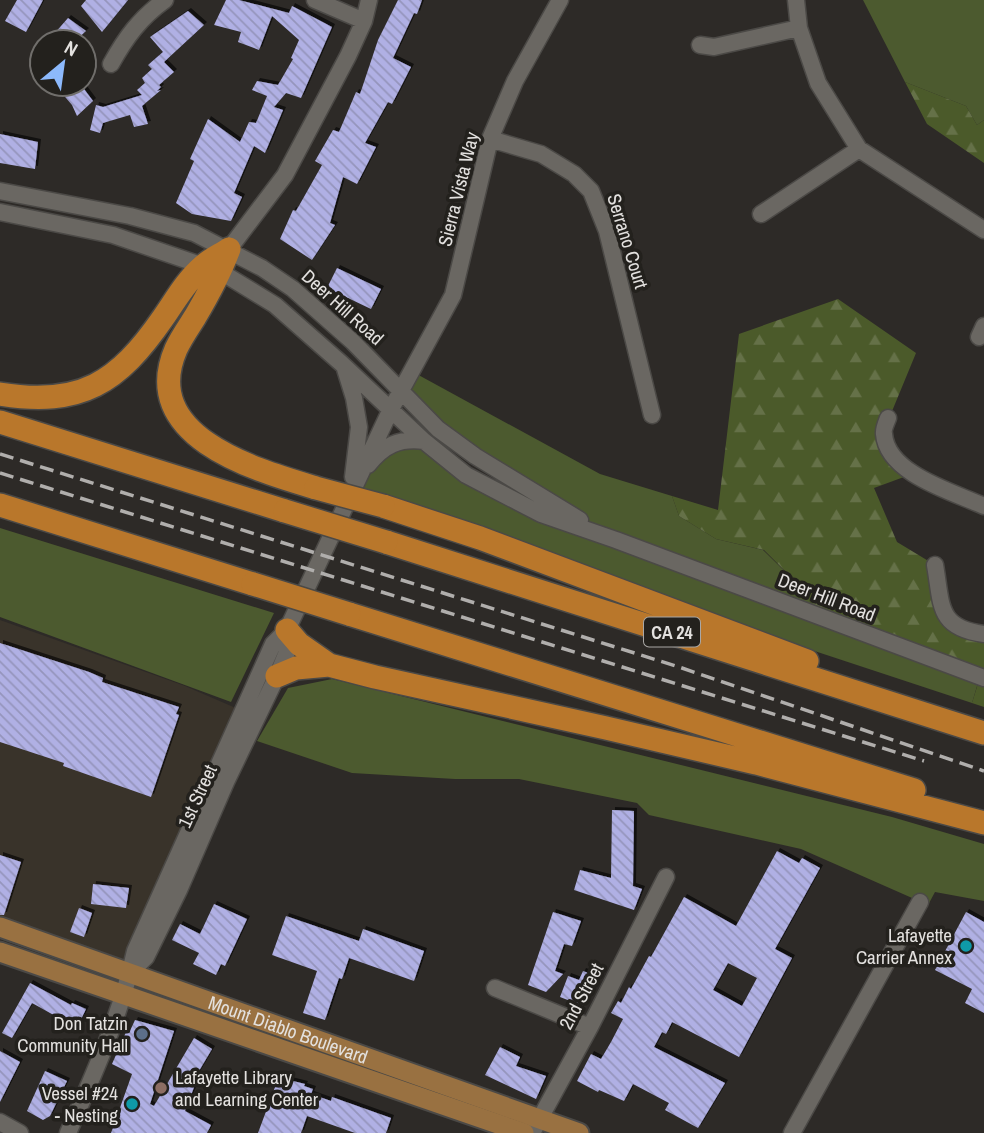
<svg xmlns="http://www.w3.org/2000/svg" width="984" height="1133" font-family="'Archivo Narrow',sans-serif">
	<defs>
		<pattern id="forest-firs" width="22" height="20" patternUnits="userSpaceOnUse" patternTransform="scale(1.75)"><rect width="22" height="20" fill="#4b5a2a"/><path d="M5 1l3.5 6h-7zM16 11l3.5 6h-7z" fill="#657148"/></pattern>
		<pattern id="building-back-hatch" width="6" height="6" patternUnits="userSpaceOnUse" patternTransform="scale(1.75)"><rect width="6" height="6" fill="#b0b0e4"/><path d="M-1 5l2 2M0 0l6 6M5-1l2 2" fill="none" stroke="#9595bc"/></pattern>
		<filter id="shadow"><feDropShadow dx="3" dy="-3" stdDeviation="0" flood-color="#0009"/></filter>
	</defs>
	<rect width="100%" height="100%" fill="#2d2a27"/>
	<path fill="#39332a" d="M0 620 185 686 238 709 119 973 0 929Z"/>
	<path fill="#4c5a2f" d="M863 0H984V120L977 125 966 106 905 82Z
		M413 372 600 474 672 496 679 516 716 539 763 550 806 592 815 614 980 676 972 703 763 634 352 489 357 477 407 439 466 475 610 538 475 456 402 391Z
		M0 528 274 613 231 702 0 617Z
		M332 679 892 817 984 844V901L935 892 928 905 801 849 649 815 637 803 519 779H455L352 773 257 741 288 688Z"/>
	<path fill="url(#forest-firs)" d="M905 82 966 106 977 125 984 120V163L927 124Z
		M838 299 916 353 883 433 912 474 874 488 897 542 935 565 943 609 984 634V707L972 703 980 677 815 614 806 592 764 550 716 539 679 516 672 496 718 510 739 334Z"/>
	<path fill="url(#building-back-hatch)" fill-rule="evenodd" filter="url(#shadow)" d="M17 0H43L26 32 5 21Z
		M86 0H128L102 32 81 6Z
		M226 0H239L289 13 292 6 332 27 301 98 286 93 274 107 283 110 265 153 254 146 234 193 242 197 231 221 192 214 176 203 194 161 190 159 208 119 240 142 249 122 256 123 267 96 252 90 257 81 278 85 293 59 291 58 299 40 272 16 259 50 238 42 241 32 214 25Z
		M398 0H422L417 14 414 13 393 58 411 67 392 104 388 102 365 143 376 147 357 184 343 177 330 223 335 225 312 260 280 239 293 210 296 211 322 165 315 161 333 130 339 132 356 92 360 94 378 40Z
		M188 11 204 25 164 62 174 72 159 85 161 87 157 91 161 90 142 106 148 124 134 127 130 115 103 123 100 133 90 130 96 105 103 107 142 95 137 90 145 83 142 78 152 69 148 65 163 52 150 37Z
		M68 18 86 31 74 42H47Z
		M54 84 81 85 93 101 77 116 72 105Z
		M0 134 38 142 35 169 0 163Z
		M337 268 381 289 371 309 327 288Z
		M0 643 89 672 103 678 102 682 179 707 176 714 179 715 151 797 63 766 64 763 0 742Z
		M612 810 634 811 633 886 642 889 634 910 574 890 580 870 611 878Z
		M777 851 799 863 802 858 820 868 775 949 792 958 739 1057 672 1022 666 1034 662 1032 654 1047 725 1083 698 1128 665 1110 669 1103 633 1084 624 1101 599 1090 598 1092 577 1081 591 1054 601 1059 611 1042 623 1019 611 1013 618 1001 621 1003 629 987 631 989 649 956 651 957 684 897 736 926ZM728 963 757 978 742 1006 713 990Z
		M0 855 21 862 4 915H0Z
		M93 884 129 888 126 908 91 904Z
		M214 904 247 919 225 966 221 964 216 975 193 964 199 953 172 940 180 924 200 934Z
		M79 908 92 913 84 937 70 932Z
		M553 912 581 921 572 946 564 944 555 971 563 974 546 992 528 985Z
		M966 912 984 922V1013L965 1003 972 989 935 970Z
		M286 916 359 941 363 929 424 951 414 981 349 958 342 979 339 978 325 1020 303 1013 317 971 272 955Z
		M583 971 593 975 583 1006 560 997 568 976 579 980Z
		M30 983 71 1005 72 1003 86 1009 77 1028 32 1003 12 1038 2 1033Z
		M135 1020 174 1031 150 1104 154 1106 194 1038 212 1049 193 1081 196 1082 185 1111 211 1125 207 1133H111L132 1074 112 1064 126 1032 129 1033Z
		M500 1047 520 1057 516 1066 546 1076 536 1099 485 1075Z
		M0 1051 20 1062 0 1102Z
		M45 1071 67 1081 50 1116 43 1120 27 1111Z
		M281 1078 305 1084 304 1086 313 1089 311 1094 331 1101 332 1097 391 1118 386 1133H355L307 1116 301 1133H258L278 1079Z"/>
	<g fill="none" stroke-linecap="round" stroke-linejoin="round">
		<defs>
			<path id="minor" d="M315 0 364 21
				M796 0 799 28 818 83 859 149 984 230
				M700 45 714 47 799 28
				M111 64C126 37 140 18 165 0
				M490 139 541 154 574 174 591 191 607 231 652 415
				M0 191 130 216 194 233 262 268 293 289 353 342 438 429 475 456 580 520
				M0 212 113 235 221 272 275 305 342 364 424 441 466 475 541 514 616 540 984 678
				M761 214 859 149
				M229 249 285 175 348 56 364 21 369 0
				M979 337 984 326
				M345 369 354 398 359 427 353 477
				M888 418C886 423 883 430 884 434 887 474 953 492 984 506
				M368 465C384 445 399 438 424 441
				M935 565C942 605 937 628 984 634
				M130 973 146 957 179 890 226 782 277 676 287 652V630
				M495 988 590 1027
				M0 1122 20 1133
				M68 1133C94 1074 121 1014 135 951L273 644 287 630 391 409 453 295 490 139 515 81 560 0
				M532 1133 590 1027 666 877
				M792 1133 920 902"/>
			<g id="major">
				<path id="s1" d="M0 927 579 1133"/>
				<path d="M0 952 524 1133"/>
			</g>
			<path id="highway" d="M229 249C220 273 208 295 195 317 188 328 181 338 176 349 138 437 256 470 316 488
				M0 394C81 407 118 383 163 318 175 301 186 281 202 267 209 260 220 255 229 249
				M0 422 285 511
				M0 505 253 584
				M383 506 480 538 807 661
				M386 542 984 733
				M349 614 914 790
				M287 630 299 644 329 665
				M277 676 296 668 329 665 375 677 606 728 756 763 984 823"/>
		</defs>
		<use href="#minor" stroke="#4b4946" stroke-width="19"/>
		<use href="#major" stroke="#4b4946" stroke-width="23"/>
		<use href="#highway" stroke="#4b4946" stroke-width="26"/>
		<use href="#minor" stroke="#6a6762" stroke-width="16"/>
		<use href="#major" stroke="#997141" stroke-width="19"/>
		<use href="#highway" stroke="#b9772b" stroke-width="23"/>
		<path stroke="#b0aeac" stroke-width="3.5" stroke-dasharray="14 7" stroke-linecap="butt" d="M0 454 679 667 984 771
			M0 473 924 761"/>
		<defs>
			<path id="highway-bridge" d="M316 488 383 506
				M285 511 386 542
				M253 584 349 614"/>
		</defs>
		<use href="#highway-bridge" stroke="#4b4946" stroke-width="26" stroke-linecap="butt"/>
		<use href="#highway-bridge" stroke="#b9772b" stroke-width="23"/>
	</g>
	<g fill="#0f9aa8" stroke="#23211d" stroke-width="2.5">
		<circle cx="966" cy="946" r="7"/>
		<circle cx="132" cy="1104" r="7"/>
	</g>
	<circle fill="#5c6f8a" stroke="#23211d" stroke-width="2.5" cx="142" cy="1034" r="7"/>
	<circle fill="#8d6e63" stroke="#23211d" stroke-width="2.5" cx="161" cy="1088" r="7"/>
	<g text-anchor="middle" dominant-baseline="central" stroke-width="7" stroke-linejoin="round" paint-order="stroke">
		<rect fill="#23211d" stroke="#a9a7a5" stroke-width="2" x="644" y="617.5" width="56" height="29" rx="5"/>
		<g font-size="18" font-weight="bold" fill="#e3e1df">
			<text x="672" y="632">CA 24</text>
		</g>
		<g font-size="19" fill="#e3e1df" stroke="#23211d">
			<text transform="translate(458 189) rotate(-76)">Sierra Vista Way</text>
			<text transform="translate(628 241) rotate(73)">Serrano Court</text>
			<text transform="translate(343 307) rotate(42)">Deer Hill Road</text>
			<text transform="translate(827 597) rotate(21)">Deer Hill Road</text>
			<text transform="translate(197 796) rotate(-65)">1st Street</text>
			<text transform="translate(581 996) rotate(-62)">2nd Street</text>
			<text stroke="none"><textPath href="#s1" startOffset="306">Mount Diablo Boulevard</textPath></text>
		</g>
		<g font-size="19" fill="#e3e1df" stroke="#23211d" text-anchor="end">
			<text x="952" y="935">Lafayette<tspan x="952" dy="22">Carrier Annex</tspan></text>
			<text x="128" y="1023">Don Tatzin<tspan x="128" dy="22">Community Hall</tspan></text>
			<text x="175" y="1077" text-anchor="start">Lafayette Library<tspan x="175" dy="22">and Learning Center</tspan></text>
			<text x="118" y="1093">Vessel #24<tspan x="118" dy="22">- Nesting</tspan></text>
		</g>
	</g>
	<g transform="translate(63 63) rotate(29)"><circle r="33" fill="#23211d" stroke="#706e6b" stroke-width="2"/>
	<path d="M0-5L12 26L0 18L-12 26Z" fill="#8cb9fc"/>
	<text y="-10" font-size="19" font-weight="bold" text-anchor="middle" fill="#e3e1df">N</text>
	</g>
</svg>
